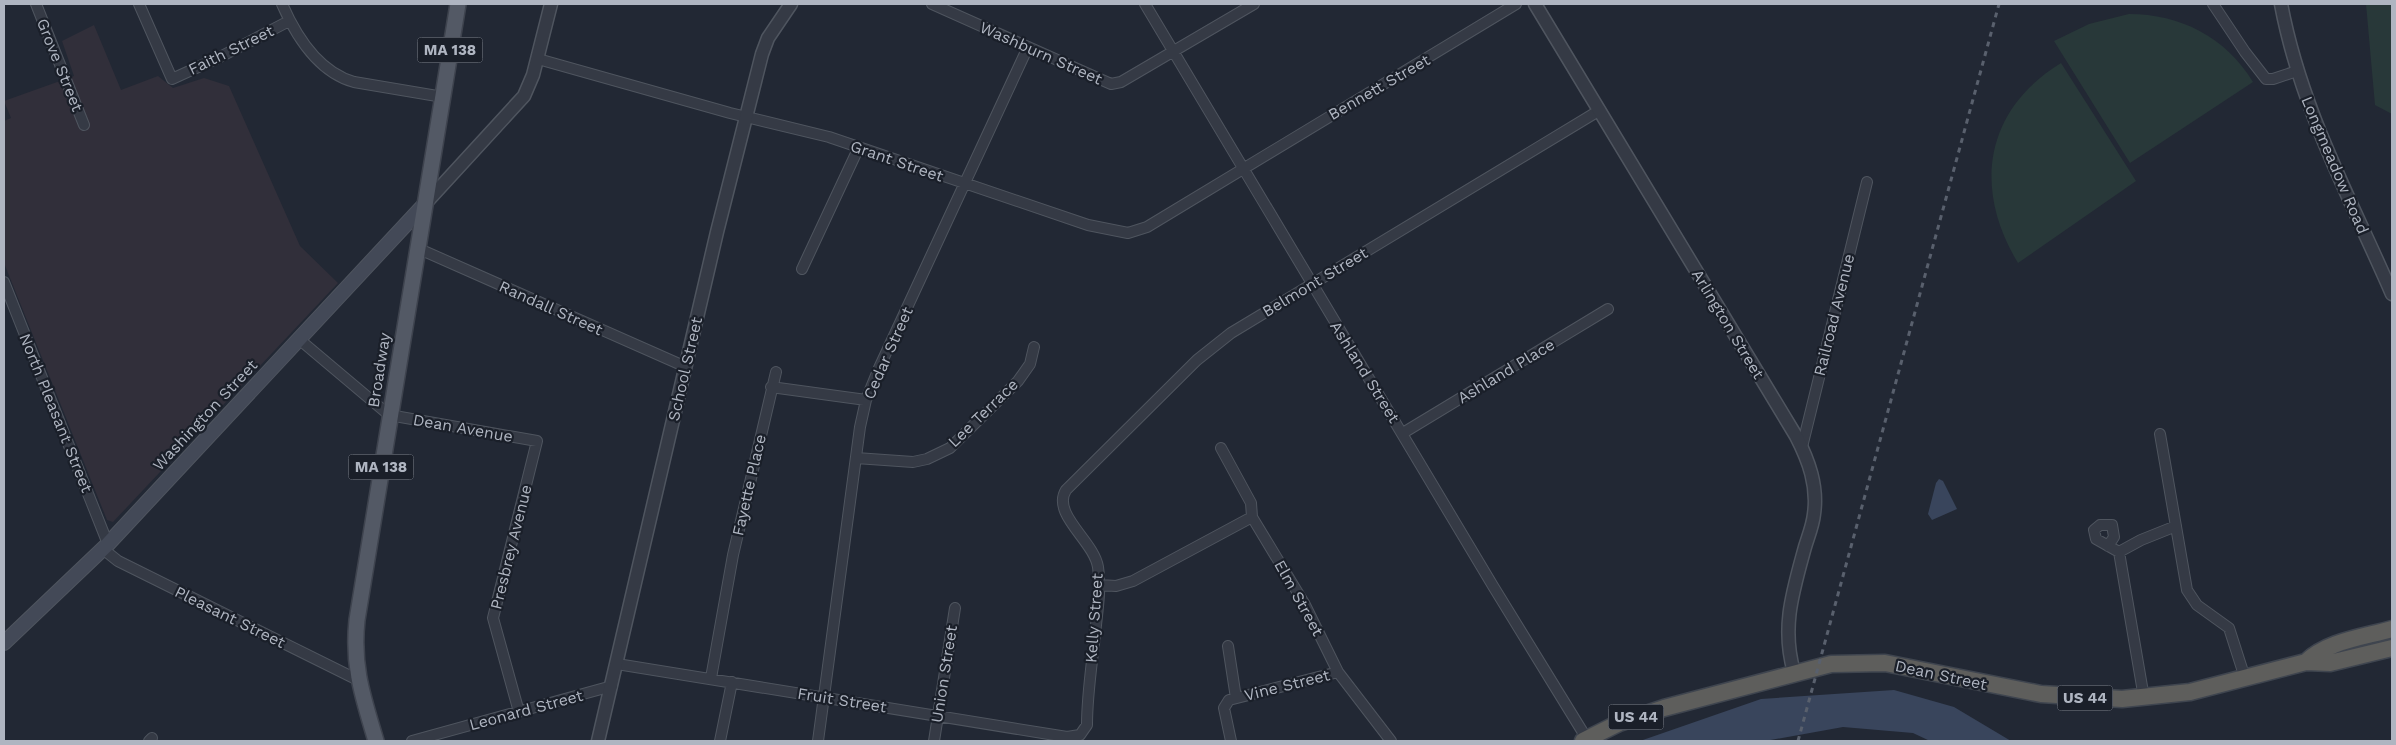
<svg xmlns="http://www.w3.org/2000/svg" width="2396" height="745" font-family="'Work Sans',sans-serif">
	<rect width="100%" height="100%" fill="#222834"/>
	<path fill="#312f3a" d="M94 25 121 90 158 76 173 88 204 78 229 86 300 246 338 283 113 522 107 520 4 263V121L11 118 4 101 74 76 62 41Z"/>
	<path fill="#283839" d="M2366 4H2392V114L2375 105Z
		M2129 14C2180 14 2226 37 2253 82L2130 163 2054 41 2089 24Z
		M2061 63 2136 181 2018 263C1973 189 1984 110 2061 63Z"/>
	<path fill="#39455c" d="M1939 479 1943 481 1957 509 1932 520 1928 514 1936 483Z
		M1894 690 1954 707 2011 741H1930L1913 733 1843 727 1765 741H1640L1761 699Z"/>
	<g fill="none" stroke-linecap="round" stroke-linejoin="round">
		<defs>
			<path id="minor" d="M36 4 84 125
				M139 4 172 79 220 57 289 21
				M282 4C296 36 318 72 354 82L443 97
				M932 4 1111 84 1121 82 1254 4
				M1145 4 1493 586 1587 739
				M2213 4 2245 52 2266 79H2273L2297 71
				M538 59 730 113 829 137 1088 225 1128 233 1147 227 1516 4
				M417 248 686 367
				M802 269 859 147
				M4 282 108 544
				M300 340 389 415 537 441 493 618 519 712
				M771 387 866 400
				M1403 433 1608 309
				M2160 434 2187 590 2197 605 2229 628 2245 678
				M1802 447 1867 182
				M1221 448 1251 503 1252 517 1304 603 1338 672 1391 741
				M856 458 913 462 927 459 950 448 1018 381 1030 364 1034 347
				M2108 546 2114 537 2112 525H2100L2094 530 2096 539 2119 552
				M103 549 118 561 360 681
				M2119 552 2144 698
				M2119 552 2141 540 2176 526
				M1099 585 1116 586 1133 581 1252 517
				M1228 646 1236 698
				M617 664 1067 737 1080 735 1087 725C1087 691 1093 658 1096 625 1098 606 1101 586 1098 567 1094 541 1051 514 1066 490L1197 360 1231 333 1600 110
				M711 678 733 555 776 372
				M149 741 152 738
				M412 741 612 686
				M720 741 732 682
				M818 741 860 427 866 400 879 368 1028 47
				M934 741 955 608
				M1231 741 1224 708 1229 700 1338 672"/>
			<path id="tertiary" d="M1535 4 1796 436C1809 461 1818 486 1814 514 1813 525 1808 537 1805 547 1793 591 1781 627 1794 672
				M2281 4C2301 110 2350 197 2392 294
				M424 205 524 96 533 75 551 4
				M598 741 717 232 762 54 768 38 791 4"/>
			<path id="secondary" d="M4 643 108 544 424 205"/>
			<path id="primary" d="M376 741C363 697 352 667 357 620L458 4"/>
			<path id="trunk" d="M2306 662C2327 641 2365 637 2392 629
				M1583 741 1619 723 1664 708 1831 664 1885 663 2041 694 2122 699 2190 692 2306 662 2330 663 2392 648"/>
		</defs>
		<use href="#minor" stroke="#4f555f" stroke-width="12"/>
		<use href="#tertiary" stroke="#4f555f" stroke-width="15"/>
		<use href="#secondary" stroke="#4f555f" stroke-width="16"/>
		<use href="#primary" stroke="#3e434e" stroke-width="18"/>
		<use href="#trunk" stroke="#3f454f" stroke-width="19"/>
		<use href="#minor" stroke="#353a45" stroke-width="10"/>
		<use href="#tertiary" stroke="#353a45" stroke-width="12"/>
		<use href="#secondary" stroke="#434957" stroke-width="14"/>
		<use href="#primary" stroke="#535965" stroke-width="15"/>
		<use href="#trunk" stroke="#5e5e5c" stroke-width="16"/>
		<path stroke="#59606d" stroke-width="3" stroke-dasharray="5 5" stroke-linecap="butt" d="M1798 741 1999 4"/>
	</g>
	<g text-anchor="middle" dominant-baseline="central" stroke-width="4.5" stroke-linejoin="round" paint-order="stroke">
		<g fill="#1a1f29" stroke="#828893" stroke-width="1">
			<rect x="417.5" y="37.5" width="65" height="25" rx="4"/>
			<rect x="348.5" y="454.5" width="65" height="25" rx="4"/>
			<rect x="2057.5" y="685.5" width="55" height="25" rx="4"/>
			<rect x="1608.5" y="704.5" width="55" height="25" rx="4"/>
		</g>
		<g font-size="15" font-weight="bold" fill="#afb5c1">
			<text x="450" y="50">MA 138</text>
			<text x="381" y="467">MA 138</text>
			<text x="2085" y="698">US 44</text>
			<text x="1636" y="717">US 44</text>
		</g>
		<g font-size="16" fill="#afb5c1" stroke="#1a1f29">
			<text transform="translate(231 50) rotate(-26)">Faith Street</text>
			<text transform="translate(1041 53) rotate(24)">Washburn Street</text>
			<text transform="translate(60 65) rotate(68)">Grove Street</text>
			<text transform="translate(1379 87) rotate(-30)">Bennett Street</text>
			<text transform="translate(897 161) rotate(19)">Grant Street</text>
			<text transform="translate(2335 165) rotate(67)">Longmeadow Road</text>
			<text transform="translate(1315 282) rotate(-31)">Belmont Street</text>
			<text transform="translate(551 308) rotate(24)">Randall Street</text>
			<text transform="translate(1834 315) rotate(-76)">Railroad Avenue</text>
			<text transform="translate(1728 324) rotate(59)">Arlington Street</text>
			<text transform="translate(888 353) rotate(-66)">Cedar Street</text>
			<text transform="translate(685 369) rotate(-77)">School Street</text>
			<text transform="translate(379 370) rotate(-81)">Broadway</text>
			<text transform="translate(1506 371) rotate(-31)">Ashland Place</text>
			<text transform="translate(1365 372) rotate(58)">Ashland Street</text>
			<text transform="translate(56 413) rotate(68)">North Pleasant Street</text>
			<text transform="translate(983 413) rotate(-44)">Lee Terrace</text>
			<text transform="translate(205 415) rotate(-47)">Washington Street</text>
			<text transform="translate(463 428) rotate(10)">Dean Avenue</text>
			<text transform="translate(749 485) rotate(-77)">Fayette Place</text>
			<text transform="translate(511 547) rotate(-76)">Presbrey Avenue</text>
			<text transform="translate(1299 598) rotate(61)">Elm Street</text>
			<text transform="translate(230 617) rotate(26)">Pleasant Street</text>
			<text transform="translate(1094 618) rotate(-86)">Kelly Street</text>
			<text transform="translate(944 674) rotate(-81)">Union Street</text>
			<text transform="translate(1941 675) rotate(12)">Dean Street</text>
			<text transform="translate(1287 685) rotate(-14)">Vine Street</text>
			<text transform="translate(842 700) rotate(9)">Fruit Street</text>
			<text transform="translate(526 710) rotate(-15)">Leonard Street</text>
		</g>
	</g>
	<rect width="2396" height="745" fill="none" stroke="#afb5c1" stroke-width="10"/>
</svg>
